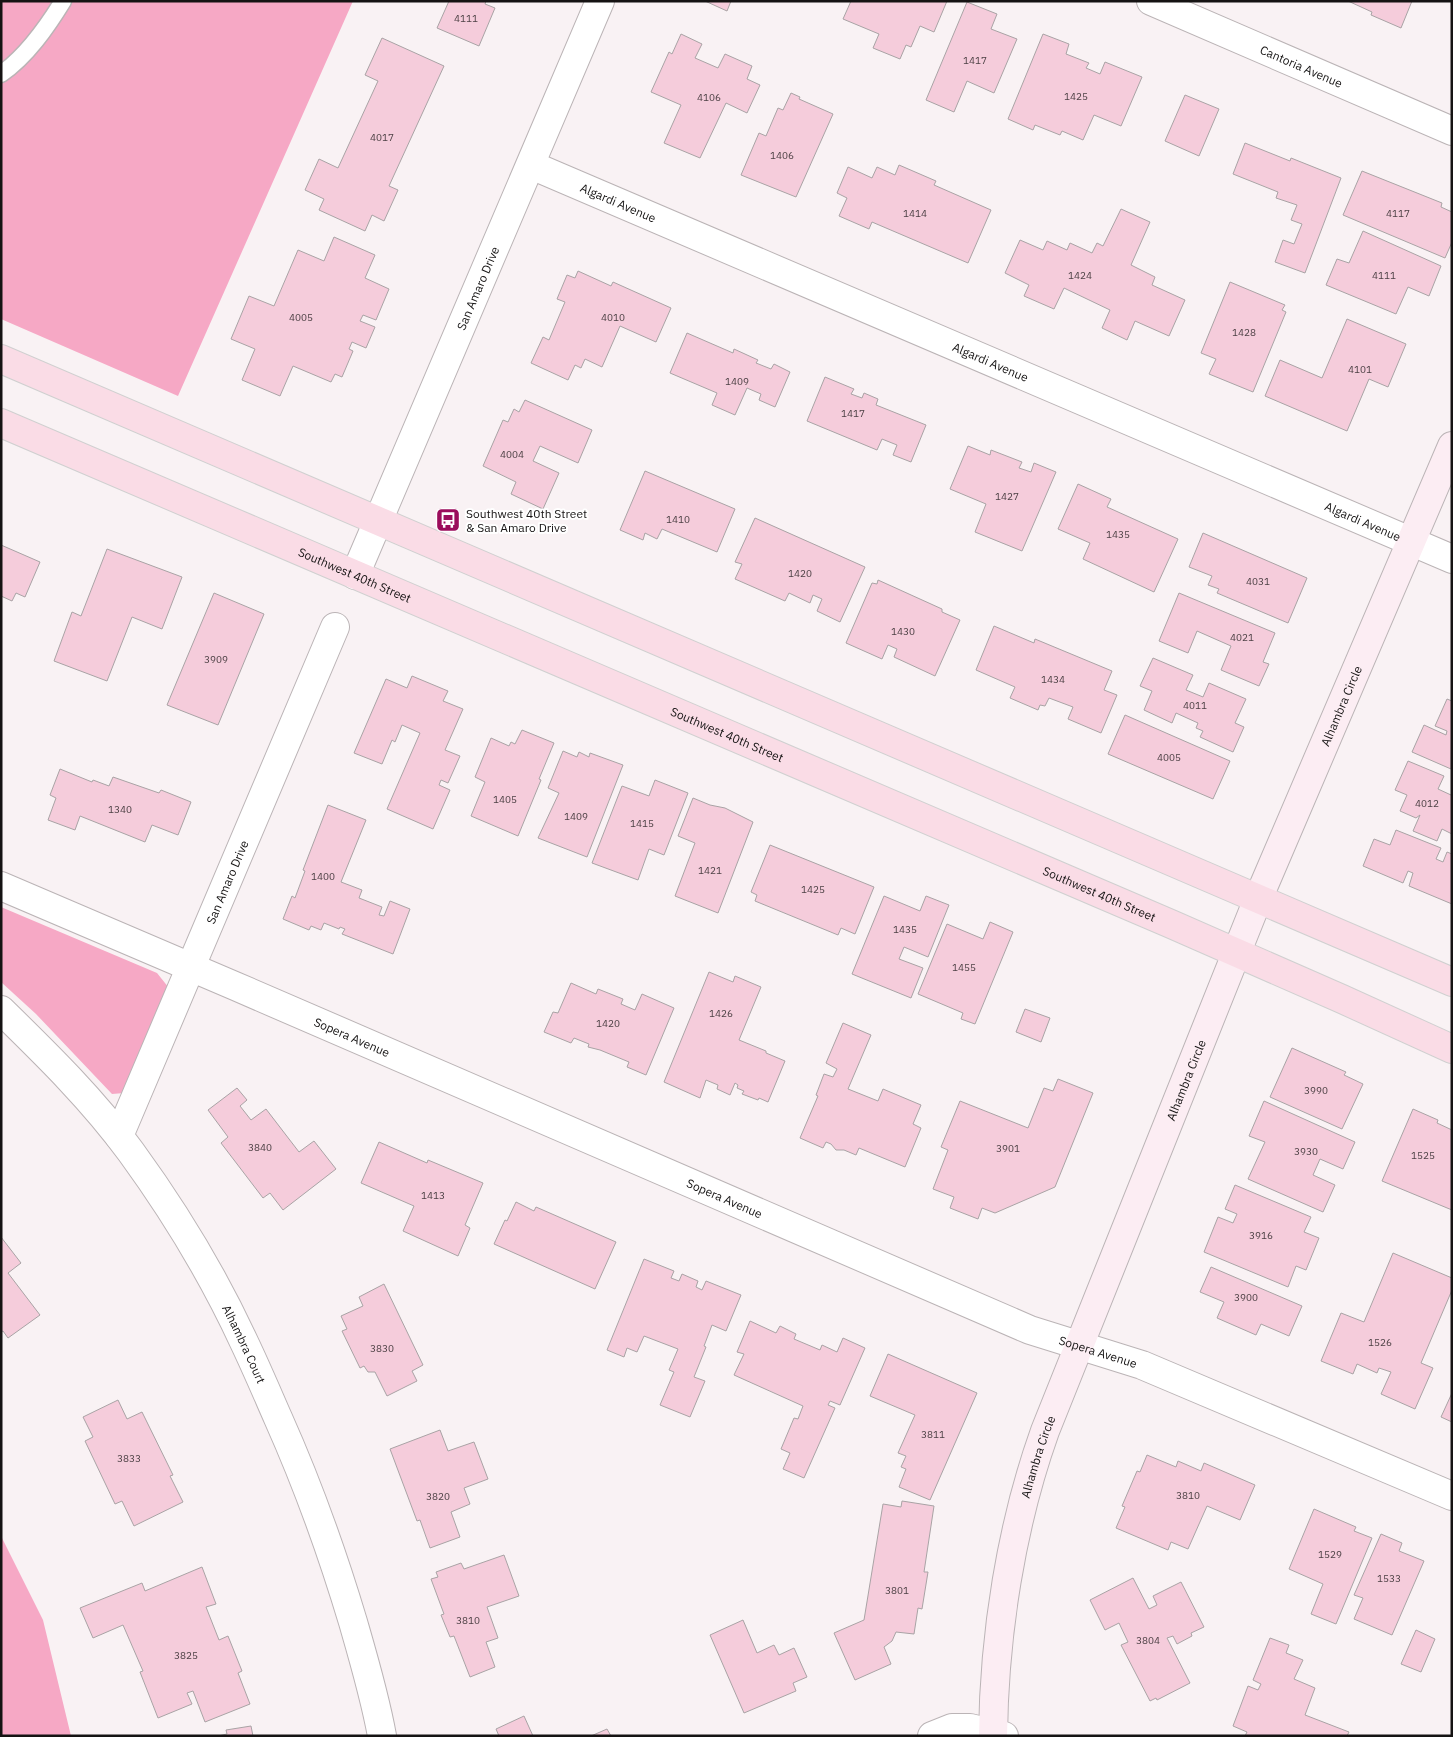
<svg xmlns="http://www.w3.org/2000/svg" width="1453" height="1737" font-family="'IBM Plex Sans',sans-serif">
	<rect width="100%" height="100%" fill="#f9f2f4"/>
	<path fill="#f6a8c5" d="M1 1H353L178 396 1 319Z
		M1 907 157 973 169 988 124 1093 112 1094 36 1014 1 982Z
		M1 1536 43 1620 71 1736H1Z"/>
	<path fill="#f5ccdb" stroke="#a9a3a5" d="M449 1H486L485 4 495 8 479 46 437 28Z
		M705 1H731L727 11Z
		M851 1H947L934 32 920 26 911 47 906 45 900 59 873 48 879 34 843 19Z
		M1348 1H1412L1401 28 1371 15 1372 12Z
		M967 2 997 14 991 29 1017 39 994 93 967 81 954 112 926 100Z
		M681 34 702 44 695 58 718 68 725 54 752 66 747 79 760 85 747 113 726 103 700 158 664 143 681 105 651 92 669 52 672 54Z
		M1043 34 1069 44 1066 54 1089 63 1086 68 1100 74 1105 62 1142 77 1121 126 1094 115 1083 140 1062 131 1060 135 1035 125 1033 130 1008 119Z
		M382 38 444 66 389 186 398 190 384 221 372 215 365 231 319 210 324 199 305 190 319 159 338 168 378 81 365 75Z
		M791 93 800 97 799 99 833 114 796 197 741 175 759 133 766 136 778 108 783 110Z
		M1185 95 1219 109 1199 156 1165 141Z
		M1245 143 1290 161 1291 158 1341 178 1305 273 1275 262 1283 240 1294 244 1302 224 1291 220 1297 205 1276 198 1278 192 1233 174Z
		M899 165 936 181 934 185 991 210 968 263 872 222 869 229 839 216 847 198 837 193 848 167 872 178 877 167 895 175Z
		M1362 171 1442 203 1441 207 1452 212V242L1445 258 1343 215Z
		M1121 209 1150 222 1131 265 1155 277 1152 285 1185 300 1169 336 1135 321 1127 340 1102 328 1110 310 1064 288 1054 309 1024 296 1029 285 1005 273 1020 240 1043 250 1047 241 1067 250 1070 243 1092 253 1097 243 1103 246Z
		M1363 231 1441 266 1429 296 1408 287 1396 314 1326 285 1337 259 1349 263Z
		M334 237 375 255 365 278 389 289 376 320 363 315 360 321 375 327 366 348 352 342 349 349 353 351 342 377 335 374 331 382 293 366 280 396 242 380 255 349 231 339 249 296 274 306 298 250 324 261Z
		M578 271 611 286 613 282 671 308 656 342 620 326 602 367 585 359 581 368 575 365 568 380 531 363 543 337 549 340 565 302 557 299 567 275 575 278Z
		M1230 282 1285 305 1282 310 1286 312 1253 392 1209 374 1216 359 1201 353Z
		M1347 319 1406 344 1388 387 1369 379 1347 431 1265 396 1280 360 1322 378Z
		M687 333 733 353 734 349 758 360 756 363 771 369 774 364 790 372 775 407 759 400 761 394 747 388 735 415 712 405 717 393 670 373Z
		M825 377 854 389 851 394 862 398 864 393 878 399 876 405 926 425 911 462 893 455 897 445 882 439 877 450 807 421Z
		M525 400 592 430 578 463 540 446 533 461 559 473 543 509 511 494 516 482 483 466 503 420 508 422 514 409 519 412Z
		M968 446 990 455 991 450 1022 462 1019 468 1031 472 1034 463 1056 472 1022 551 975 532 986 504 950 489Z
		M645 471 735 509 717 552 662 529 657 539 645 533 643 540 620 530Z
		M1078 484 1111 499 1107 507 1178 539 1154 592 1083 559 1090 543 1058 529Z
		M755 518 865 567 840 622 817 611 822 599 813 595 810 603 789 593 785 601 735 579 742 564 735 562Z
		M1203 533 1307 578 1288 623 1217 593 1219 589 1208 585 1212 576 1189 567Z
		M1 545 40 562 25 597 16 593 12 601 1 596Z
		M107 549 182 577 162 629 132 617 107 681 54 661 72 612 81 616Z
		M878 580 942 609V612L960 620 935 676 894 657 897 649 888 645 882 659 846 643 872 583 877 584Z
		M214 593 264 614 218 725 167 705Z
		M1179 593 1275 633 1263 662 1269 664 1259 686 1221 670 1231 646 1197 631 1188 653 1159 641Z
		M994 626 1034 643 1035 639 1112 671 1104 690 1117 695 1101 733 1068 719 1073 707 1049 698 1045 706 1040 705 1038 710 1010 698 1015 687 976 670Z
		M1153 658 1193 675 1186 690 1203 697 1209 683 1246 699 1235 723 1244 727 1233 752 1200 737 1203 731 1196 728 1198 723 1176 713 1172 723 1144 710 1152 691 1140 686Z
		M412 676 448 691 443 701 463 709 445 750 460 756 448 783 441 780 439 785 450 790 433 829 387 809 420 733 402 725 395 742 392 740 382 764 354 753 386 679 407 688Z
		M1447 699 1452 701 1451 769 1412 752 1424 725 1446 735 1447 731 1435 726Z
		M1125 715 1230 761 1213 799 1108 754Z
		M522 730 554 743 539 779 541 780 518 836 471 816 485 782 475 777 491 738 509 746 511 742 515 744Z
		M563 751 577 757 579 752 589 757 590 753 623 765 587 857 538 838 559 793 548 788Z
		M1408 761 1444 776 1438 789 1451 795 1452 792V834L1442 829 1437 841 1413 831 1420 815 1416 818 1400 811 1407 795 1395 790Z
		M60 769 92 782 93 780 109 786 113 777 159 793 161 790 191 802 178 835 152 825 145 842 80 816 75 830 48 820 56 798 50 795Z
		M655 780 688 793 664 855 649 849 638 880 592 863 622 786 649 796Z
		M693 798 710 805 725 808 753 822 718 913 675 896 695 843 678 836Z
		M328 805 366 820 341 882 362 890 359 898 382 907 379 915 384 916 390 901 410 909 393 954 342 934 345 929 340 927 339 929 324 923 321 930 311 926 309 930 283 919 292 896 295 898 305 871 303 870Z
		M1396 830 1441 848 1436 859 1443 862 1447 852 1452 854V904L1409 886 1413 873 1408 871 1403 883 1363 866 1374 839 1390 845Z
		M770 845 874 887 855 934 841 928 838 935 755 901 757 895 751 892Z
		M884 896 920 911 926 896 949 905 928 957 904 947 899 959 923 968 911 998 852 974Z
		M990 922 1013 932 975 1024 961 1019 963 1013 918 994 947 924 983 939Z
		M709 972 733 982 735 976 761 987 739 1040 766 1051V1053L785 1061 768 1102 759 1098 758 1100 742 1094 744 1091 737 1088 738 1085 735 1083 730 1095 717 1089 718 1085 706 1080 700 1098 664 1082Z
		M571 983 596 994 598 989 623 999 621 1004 635 1010 642 994 674 1008 646 1075 627 1067 629 1062 600 1050 588 1047 589 1044 574 1038 571 1043 544 1032 553 1012 558 1013Z
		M1025 1009 1050 1018 1041 1042 1016 1032Z
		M843 1023 871 1035 848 1089 878 1101 883 1089 921 1105 913 1124 921 1128 905 1167 859 1148 856 1155 844 1150H836L831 1144 826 1142 823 1148 800 1138 818 1096 816 1095 824 1074 833 1077 837 1069 826 1063Z
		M1292 1048 1346 1072 1344 1075 1363 1084 1342 1129 1270 1097Z
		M1058 1079 1093 1093 1055 1187 995 1213 982 1208 978 1219 950 1208 954 1197 933 1189 948 1150 941 1147 960 1101 1028 1128 1044 1088 1053 1091Z
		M237 1088 247 1100 240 1106 251 1120 266 1109 299 1152 314 1141 336 1169 283 1210 270 1193 263 1198 221 1143 228 1137 208 1110Z
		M1264 1101 1355 1142 1343 1169 1320 1159 1313 1175 1335 1185 1323 1212 1248 1179 1265 1142 1249 1136Z
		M1413 1109 1438 1120 1437 1123 1452 1130V1210L1382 1181Z
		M379 1142 427 1163 428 1160 483 1183 465 1225 470 1228 458 1256 403 1231 414 1206 361 1183Z
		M1235 1185 1311 1217 1304 1232 1319 1238 1306 1270 1296 1266 1288 1287 1204 1252 1218 1217 1233 1223 1237 1214 1225 1209Z
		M516 1202 534 1211 536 1207 616 1242 595 1289 494 1244 505 1220 507 1221Z
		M1 1237 21 1263 8 1273 40 1315 8 1338 3 1331 1 1332Z
		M1393 1253 1452 1278V1290L1421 1363 1433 1368 1415 1409 1381 1394 1391 1372 1379 1368 1377 1373 1357 1364 1353 1374 1321 1361 1341 1313 1364 1322Z
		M644 1259 674 1271 671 1278 679 1281 682 1274 698 1281 696 1287 702 1290 706 1281 741 1295 726 1331 712 1325 704 1346 706 1347 694 1377 705 1381 690 1417 660 1405 674 1372 669 1370 678 1349 644 1336 637 1352 627 1348 624 1357 607 1350Z
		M1211 1267 1302 1306 1289 1336 1261 1324 1256 1335 1217 1318 1224 1302 1200 1292Z
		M384 1284 423 1365 412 1371 417 1381 387 1396 375 1372H368L364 1366 360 1368 342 1331 347 1329 341 1316 363 1306 359 1297Z
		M750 1321 776 1333 780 1326 796 1334 794 1339 820 1350 822 1345 837 1352 843 1338 865 1348 840 1405 830 1401 828 1405 835 1408 804 1478 783 1469 790 1453 781 1449 794 1418 798 1419 803 1406 734 1375 744 1354 737 1352Z
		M888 1354 977 1393 930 1500 899 1487 906 1469 901 1467 906 1456 898 1453 915 1415 870 1396Z
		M1452 1393V1422L1441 1417Z
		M118 1400 127 1419 142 1412 173 1475 170 1476 183 1502 134 1526 122 1501 115 1504 85 1441 93 1437 83 1417Z
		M440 1430 448 1451 474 1442 488 1479 464 1488 470 1504 451 1512 460 1537 430 1548 420 1520 417 1521 390 1449Z
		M1147 1455 1176 1467 1178 1461 1201 1471 1204 1463 1255 1485 1240 1520 1207 1506 1188 1549 1171 1542 1168 1550 1116 1528 1125 1507 1122 1506 1137 1471 1140 1472Z
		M902 1501 934 1506 924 1572H928L922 1609 918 1608 914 1634 896 1632 892 1641 884 1647 891 1664 855 1680 834 1633 864 1620 883 1504 901 1507Z
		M1314 1509 1356 1527 1354 1531 1372 1538 1336 1624 1311 1614 1323 1584 1289 1569Z
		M1381 1534 1402 1543 1399 1551 1424 1561 1392 1635 1354 1619 1363 1598 1354 1595Z
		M504 1555 519 1596 487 1607 498 1638 486 1642 495 1667 470 1677 454 1636 450 1637 441 1615 444 1614 431 1579 438 1577 436 1572 461 1563 464 1569Z
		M202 1567 216 1604 206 1607 219 1640 228 1636 242 1671 238 1673 250 1704 205 1722 193 1691 187 1693 192 1704 158 1718 140 1672 143 1671 123 1625 93 1638 80 1608 142 1583 145 1591Z
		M1133 1578 1149 1609 1157 1605 1153 1596 1181 1582 1204 1627 1191 1633 1192 1636 1177 1644 1173 1636 1167 1638 1190 1683 1157 1700 1156 1698 1150 1701 1121 1645 1128 1642 1119 1623 1105 1630 1090 1600Z
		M743 1620 757 1653 774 1645 779 1655 794 1648 807 1677 793 1683 796 1691 744 1713 710 1635Z
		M1416 1630 1435 1639 1421 1672 1401 1664Z
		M1270 1638 1289 1645 1286 1653 1303 1660 1294 1679 1315 1688 1305 1715 1349 1732 1347 1736H1245L1247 1732 1233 1726 1248 1686 1258 1690 1261 1684 1253 1680Z
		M524 1716 533 1736H499L496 1729Z
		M251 1726 253 1736H218L227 1734 226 1730Z
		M607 1729 611 1736H591Z"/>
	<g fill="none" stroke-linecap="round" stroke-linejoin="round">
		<defs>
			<path id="lane" d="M1 74C27 56 47 27 63 1"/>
			<g id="street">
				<path id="s1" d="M1151 1 1452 131"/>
				<path id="s2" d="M531 165 1452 559"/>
				<path id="s3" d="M355 575 600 1"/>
				<path id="s4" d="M1 886 235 986 1030 1330 1142 1365 1452 1496"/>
				<path id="s5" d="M1 1010C47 1055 93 1100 131 1152 174 1211 213 1275 244 1342 256 1367 267 1393 278 1418 308 1485 332 1552 353 1622 364 1660 375 1697 382 1736"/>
				<path id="s6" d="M119 1136 335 627"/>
				<path d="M932 1736 952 1728H970L1004 1736"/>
			</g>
			<g id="secondary">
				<path id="s7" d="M993 1736C994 1635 1011 1526 1045 1431L1258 899 1452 446"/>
			</g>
			<g id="primary">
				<path d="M1 359 1452 982"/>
				<path id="s8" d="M1 423 1171 924 1342 999 1452 1049"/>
			</g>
		</defs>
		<use href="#lane" stroke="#bbb4b6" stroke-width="19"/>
		<use href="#street" stroke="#bbb4b6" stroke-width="30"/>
		<use href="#secondary" stroke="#bbb4b6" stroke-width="30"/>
		<use href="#primary" stroke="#d0d0d0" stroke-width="30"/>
		<use href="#lane" stroke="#fff" stroke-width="16"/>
		<use href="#street" stroke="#fff" stroke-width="28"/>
		<use href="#secondary" stroke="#fcedf3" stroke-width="28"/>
		<use href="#primary" stroke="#fadce6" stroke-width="28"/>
	</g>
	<defs>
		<symbol id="bus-square" viewBox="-11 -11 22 22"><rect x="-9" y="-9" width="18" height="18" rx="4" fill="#9b0d5c" stroke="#fff"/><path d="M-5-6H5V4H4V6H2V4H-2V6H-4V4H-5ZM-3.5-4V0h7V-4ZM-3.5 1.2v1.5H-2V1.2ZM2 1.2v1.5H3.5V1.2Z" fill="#fff"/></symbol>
	</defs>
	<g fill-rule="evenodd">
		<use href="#bus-square" x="434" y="506" width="28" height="28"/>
	</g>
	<g text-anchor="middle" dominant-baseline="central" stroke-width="4" stroke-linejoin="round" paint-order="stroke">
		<g font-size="10" fill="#4d4145">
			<text x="466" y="18">4111</text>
			<text x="975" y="60">1417</text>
			<text x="1076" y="96">1425</text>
			<text x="709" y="97">4106</text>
			<text x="382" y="137">4017</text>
			<text x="782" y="155">1406</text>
			<text x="915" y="213">1414</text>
			<text x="1398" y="213">4117</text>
			<text x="1080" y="275">1424</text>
			<text x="1384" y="275">4111</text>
			<text x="301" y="317">4005</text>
			<text x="613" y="317">4010</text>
			<text x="1244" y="332">1428</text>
			<text x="1360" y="369">4101</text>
			<text x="737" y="381">1409</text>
			<text x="853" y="413">1417</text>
			<text x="512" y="454">4004</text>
			<text x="1007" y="496">1427</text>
			<text x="678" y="519">1410</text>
			<text x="1118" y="534">1435</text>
			<text x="800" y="573">1420</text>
			<text x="1258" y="581">4031</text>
			<text x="903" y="631">1430</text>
			<text x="1242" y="637">4021</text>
			<text x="216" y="659">3909</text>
			<text x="1053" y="679">1434</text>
			<text x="1195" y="705">4011</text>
			<text x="1169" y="757">4005</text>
			<text x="505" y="799">1405</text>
			<text x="1427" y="803">4012</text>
			<text x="120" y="809">1340</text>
			<text x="576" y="816">1409</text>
			<text x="642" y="823">1415</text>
			<text x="710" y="870">1421</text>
			<text x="323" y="876">1400</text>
			<text x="813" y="889">1425</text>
			<text x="905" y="929">1435</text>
			<text x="964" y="967">1455</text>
			<text x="721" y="1013">1426</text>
			<text x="608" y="1023">1420</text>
			<text x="1316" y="1090">3990</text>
			<text x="260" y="1147">3840</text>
			<text x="1008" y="1148">3901</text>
			<text x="1306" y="1151">3930</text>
			<text x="1423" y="1155">1525</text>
			<text x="433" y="1195">1413</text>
			<text x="1261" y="1235">3916</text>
			<text x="1246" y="1297">3900</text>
			<text x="1380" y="1342">1526</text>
			<text x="382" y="1348">3830</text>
			<text x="933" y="1434">3811</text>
			<text x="129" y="1458">3833</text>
			<text x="1188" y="1495">3810</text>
			<text x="438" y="1496">3820</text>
			<text x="1330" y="1554">1529</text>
			<text x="1389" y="1578">1533</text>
			<text x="897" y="1590">3801</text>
			<text x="468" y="1620">3810</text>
			<text x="1148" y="1640">3804</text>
			<text x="186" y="1655">3825</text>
		</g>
		<g font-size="12" fill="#151313" stroke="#fff">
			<text stroke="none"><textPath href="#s1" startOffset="164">Cantoria Avenue</textPath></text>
			<text stroke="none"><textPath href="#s2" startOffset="95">Algardi Avenue</textPath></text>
			<text stroke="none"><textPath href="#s3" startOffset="312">San Amaro Drive</textPath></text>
			<text stroke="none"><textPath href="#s2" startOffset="500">Algardi Avenue</textPath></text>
			<text stroke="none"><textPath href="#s2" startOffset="905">Algardi Avenue</textPath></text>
			<text stroke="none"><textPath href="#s8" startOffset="385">Southwest 40th Street</textPath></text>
			<text stroke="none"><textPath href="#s7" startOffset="1094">Alhambra Circle</textPath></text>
			<text stroke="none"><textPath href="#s8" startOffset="790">Southwest 40th Street</textPath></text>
			<text stroke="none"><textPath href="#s6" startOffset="276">San Amaro Drive</textPath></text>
			<text stroke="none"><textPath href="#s8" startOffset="1195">Southwest 40th Street</textPath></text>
			<text stroke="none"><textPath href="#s4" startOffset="382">Sopera Avenue</textPath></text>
			<text stroke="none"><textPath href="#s7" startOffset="689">Alhambra Circle</textPath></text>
			<text stroke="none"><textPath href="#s4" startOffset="788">Sopera Avenue</textPath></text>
			<text stroke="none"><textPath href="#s5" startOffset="416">Alhambra Court</textPath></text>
			<text stroke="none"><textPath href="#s4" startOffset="1192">Sopera Avenue</textPath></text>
			<text stroke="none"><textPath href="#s7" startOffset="284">Alhambra Circle</textPath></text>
		</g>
		<g font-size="12" fill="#151313" stroke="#fff" text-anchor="start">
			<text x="466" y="513">Southwest 40th Street<tspan x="466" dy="14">&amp; San Amaro Drive</tspan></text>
		</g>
	</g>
	<rect width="1453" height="1737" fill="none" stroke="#151313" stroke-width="5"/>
</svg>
